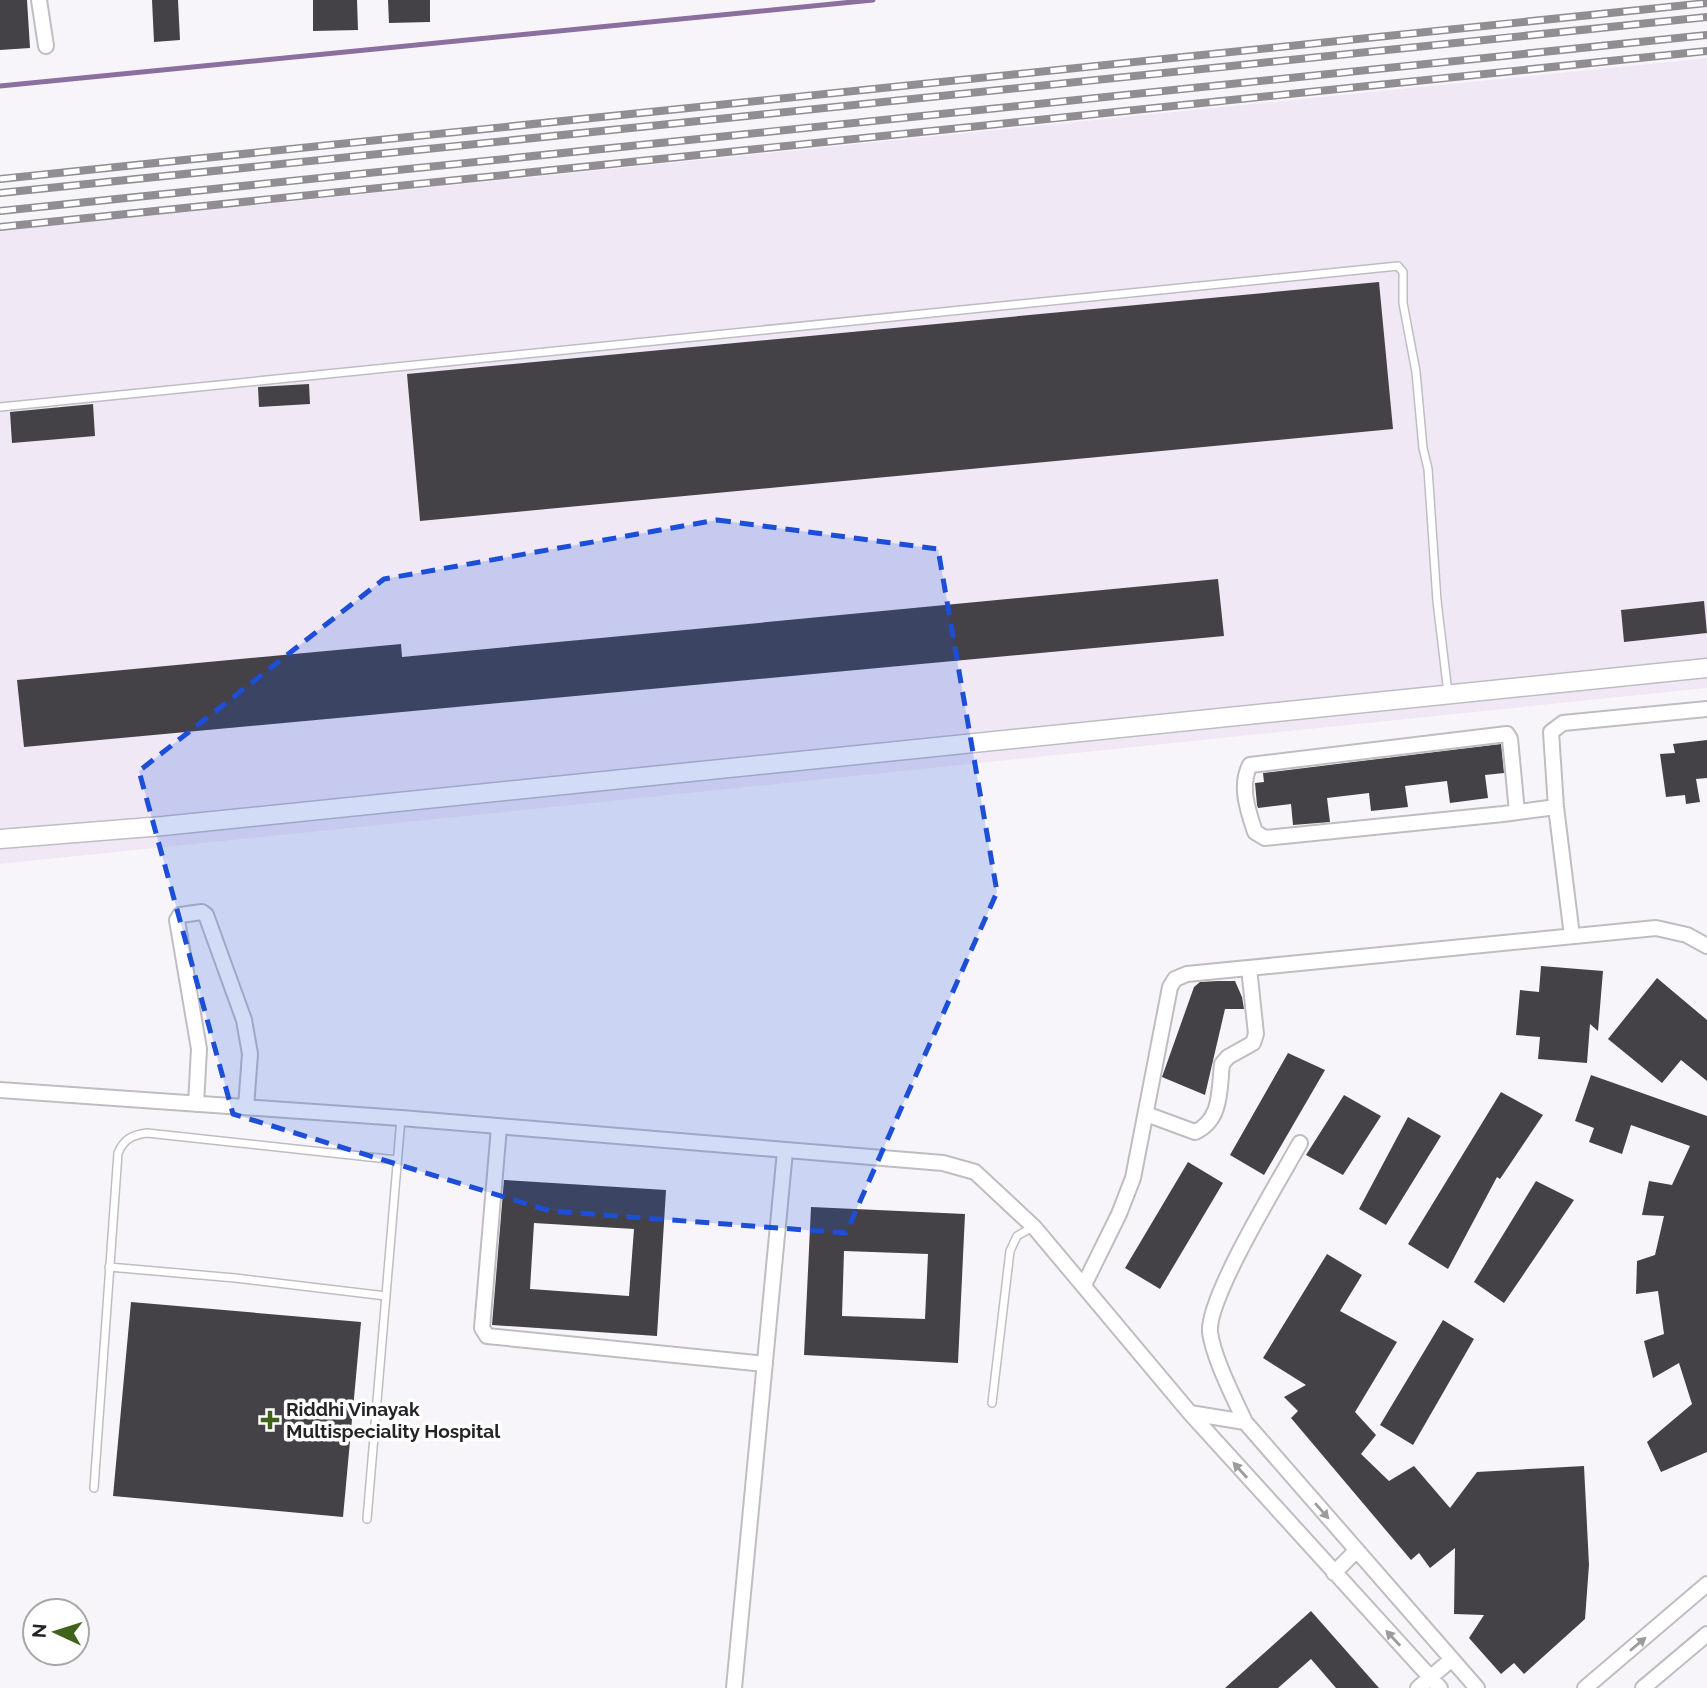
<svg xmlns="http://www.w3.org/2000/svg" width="1707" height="1688" font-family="Raleway,sans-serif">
	<rect width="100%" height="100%" fill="#f8f5fa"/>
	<path fill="#f0e9f5" d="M1707 58V688L0 864V231Z"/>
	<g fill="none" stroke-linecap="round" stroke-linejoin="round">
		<path stroke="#8b6f9f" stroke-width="5" d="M0 86 873 0"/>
	</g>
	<path fill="#444246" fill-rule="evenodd" d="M0 0H27L30 48 0 50Z
		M152 0H178L180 40 154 42Z
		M313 0H357L358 30 313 31Z
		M388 0H430V22L389 23Z
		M1379 282 1393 429 420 521 407 374Z
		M309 384 310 404 259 407 258 387Z
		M93 404 95 436 12 443 10 412Z
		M1218 579 1224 636 24 747 17 680 401 644 402 657Z
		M1704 601 1707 633 1624 642 1621 610Z
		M1707 740V778L1696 779 1700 802 1686 804 1685 795 1666 797 1660 754 1675 753 1673 744Z
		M1501 744 1504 773 1485 775 1488 798 1450 803 1447 781 1405 786 1408 807 1371 811 1369 793 1327 798 1330 822 1293 825 1291 804 1258 808 1257 805 1255 783 1264 782 1263 773Z
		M1541 966 1603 971 1598 1031 1590 1024 1587 1063 1538 1059 1540 1037 1516 1035 1520 990 1539 992Z
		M1657 978 1707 1020V1081L1681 1060 1662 1083 1608 1039Z
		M1218 981H1235L1242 997 1244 1009H1225L1205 1095 1162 1077 1194 987 1200 982Z
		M1288 1053 1325 1070 1264 1175 1230 1155Z
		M1591 1075 1707 1116V1452L1661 1472 1647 1442 1692 1404 1679 1363 1653 1378 1644 1341 1664 1334 1658 1291 1636 1294 1637 1261 1655 1255 1664 1216 1642 1215 1649 1181 1672 1185 1690 1146 1631 1125 1622 1154 1589 1142 1594 1128 1575 1121Z
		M1501 1092 1543 1115 1500 1179 1497 1177 1448 1269 1408 1244Z
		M1344 1095 1381 1116 1343 1175 1306 1155Z
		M1408 1117 1441 1136 1386 1225 1359 1209Z
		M1188 1162 1223 1183 1160 1289 1125 1268Z
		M504 1180 666 1190 657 1336 492 1325ZM534 1223 634 1229 629 1296 530 1289Z
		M1536 1181 1574 1200 1504 1303 1474 1282Z
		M811 1207 965 1214 958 1363 804 1355ZM844 1251 928 1254 925 1319 842 1316Z
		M1327 1254 1362 1275 1340 1311 1397 1342 1355 1412 1376 1435 1361 1454 1389 1481 1414 1466 1450 1508 1477 1472 1584 1466 1589 1565 1585 1619 1524 1674 1514 1663 1501 1674 1469 1638 1484 1615 1454 1614 1455 1548 1430 1568 1419 1553 1411 1560 1291 1418 1298 1411 1284 1397 1306 1385 1263 1358Z
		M131 1302 361 1322 343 1517 113 1496Z
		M1443 1320 1474 1339 1413 1445 1380 1425Z
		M1311 1611 1379 1688H1336L1311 1659 1278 1688H1225Z"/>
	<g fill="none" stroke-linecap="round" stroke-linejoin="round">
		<defs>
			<path id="service" d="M0 407 1398 266 1403 272V303L1416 372 1423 448 1428 469 1437 601 1448 693
				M109 1267 235 1278 386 1296
				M992 1403 1010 1251 1017 1236 1033 1227
				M94 1488 118 1153C124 1139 132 1135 147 1133L397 1160
				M367 1519 401 1118"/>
			<path id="minor" d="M39 0 46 46
				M1517 812 1510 739 1507 734 1250 765C1239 786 1248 811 1255 832L1265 838 1503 814 1556 807
				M1572 936 1556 807 1551 732 1563 723 1707 709
				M0 1090 401 1118 943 1163 975 1172 1034 1227 1190 1413 1440 1688
				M196 1104 199 1049 177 920 180 915 202 912 206 915 244 1020 250 1054 246 1107
				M1146 1114 1195 1132C1222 1120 1219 1090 1222 1064L1228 1057 1253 1043 1256 1034 1249 968
				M499 1127 482 1328 487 1336 765 1364
				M1300 1143C1280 1179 1207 1298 1210 1332 1213 1357 1234 1398 1245 1422L1477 1688
				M1084 1285 1119 1214 1133 1178 1170 987 1175 979 1187 974 1656 928 1687 935 1707 946
				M1190 1413 1245 1422
				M1334 1573 1357 1550
				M734 1688 785 1151
				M1418 1688 1452 1659
				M1585 1688 1707 1584
				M1643 1688 1707 1634"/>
			<path id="tertiary" d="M0 839 163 826 1707 668"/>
		</defs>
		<use href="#service" stroke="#c0bdc2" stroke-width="10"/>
		<use href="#minor" stroke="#c0bdc2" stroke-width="18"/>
		<use href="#tertiary" stroke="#c0bdc2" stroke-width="21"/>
		<use href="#service" stroke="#fff" stroke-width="7"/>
		<use href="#minor" stroke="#fff" stroke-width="14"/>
		<use href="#tertiary" stroke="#fff" stroke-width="18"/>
		<defs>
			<path id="rail" d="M0 179 1707 3
				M0 193 1707 17
				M0 211 1707 35
				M0 227 1707 51"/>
		</defs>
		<use href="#rail" stroke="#908e92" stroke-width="8"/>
		<use href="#rail" stroke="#fff" stroke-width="5" stroke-dasharray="16" stroke-linecap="butt"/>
	</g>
	<defs><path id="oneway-solid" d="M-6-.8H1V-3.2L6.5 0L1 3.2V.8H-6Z" transform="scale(1.75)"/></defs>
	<g fill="#9c9c9d">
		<use href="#oneway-solid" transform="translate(1240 1470) rotate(-132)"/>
		<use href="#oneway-solid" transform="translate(1322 1511) rotate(49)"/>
		<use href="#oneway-solid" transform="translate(1393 1638) rotate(-133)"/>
		<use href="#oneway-solid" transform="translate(1638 1644) rotate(-40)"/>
	</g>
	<path fill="#1d4ed8" fill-opacity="0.2" stroke="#1d4ed8" stroke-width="5" stroke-dasharray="14 9" stroke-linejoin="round" d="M717 520 938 549 997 892 846 1233 550 1211 233 1114 139 771 384 579Z"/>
	<path fill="#416319" stroke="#fff" stroke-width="2.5" d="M266.5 1409.5h7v7h7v7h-7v7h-7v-7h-7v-7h7z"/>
	<g text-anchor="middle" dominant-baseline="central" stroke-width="7" stroke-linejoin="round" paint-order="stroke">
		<g font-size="19" font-weight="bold" fill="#242325" stroke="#fff" text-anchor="start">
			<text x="286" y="1409">Riddhi Vinayak<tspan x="286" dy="22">Multispeciality Hospital</tspan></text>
		</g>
	</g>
	<g transform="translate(56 1632) rotate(274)"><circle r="33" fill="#ffffff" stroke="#a7a7a8" stroke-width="2"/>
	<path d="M0-5L12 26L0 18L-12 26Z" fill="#416319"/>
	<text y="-10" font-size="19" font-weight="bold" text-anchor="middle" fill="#242325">N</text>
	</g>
</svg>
